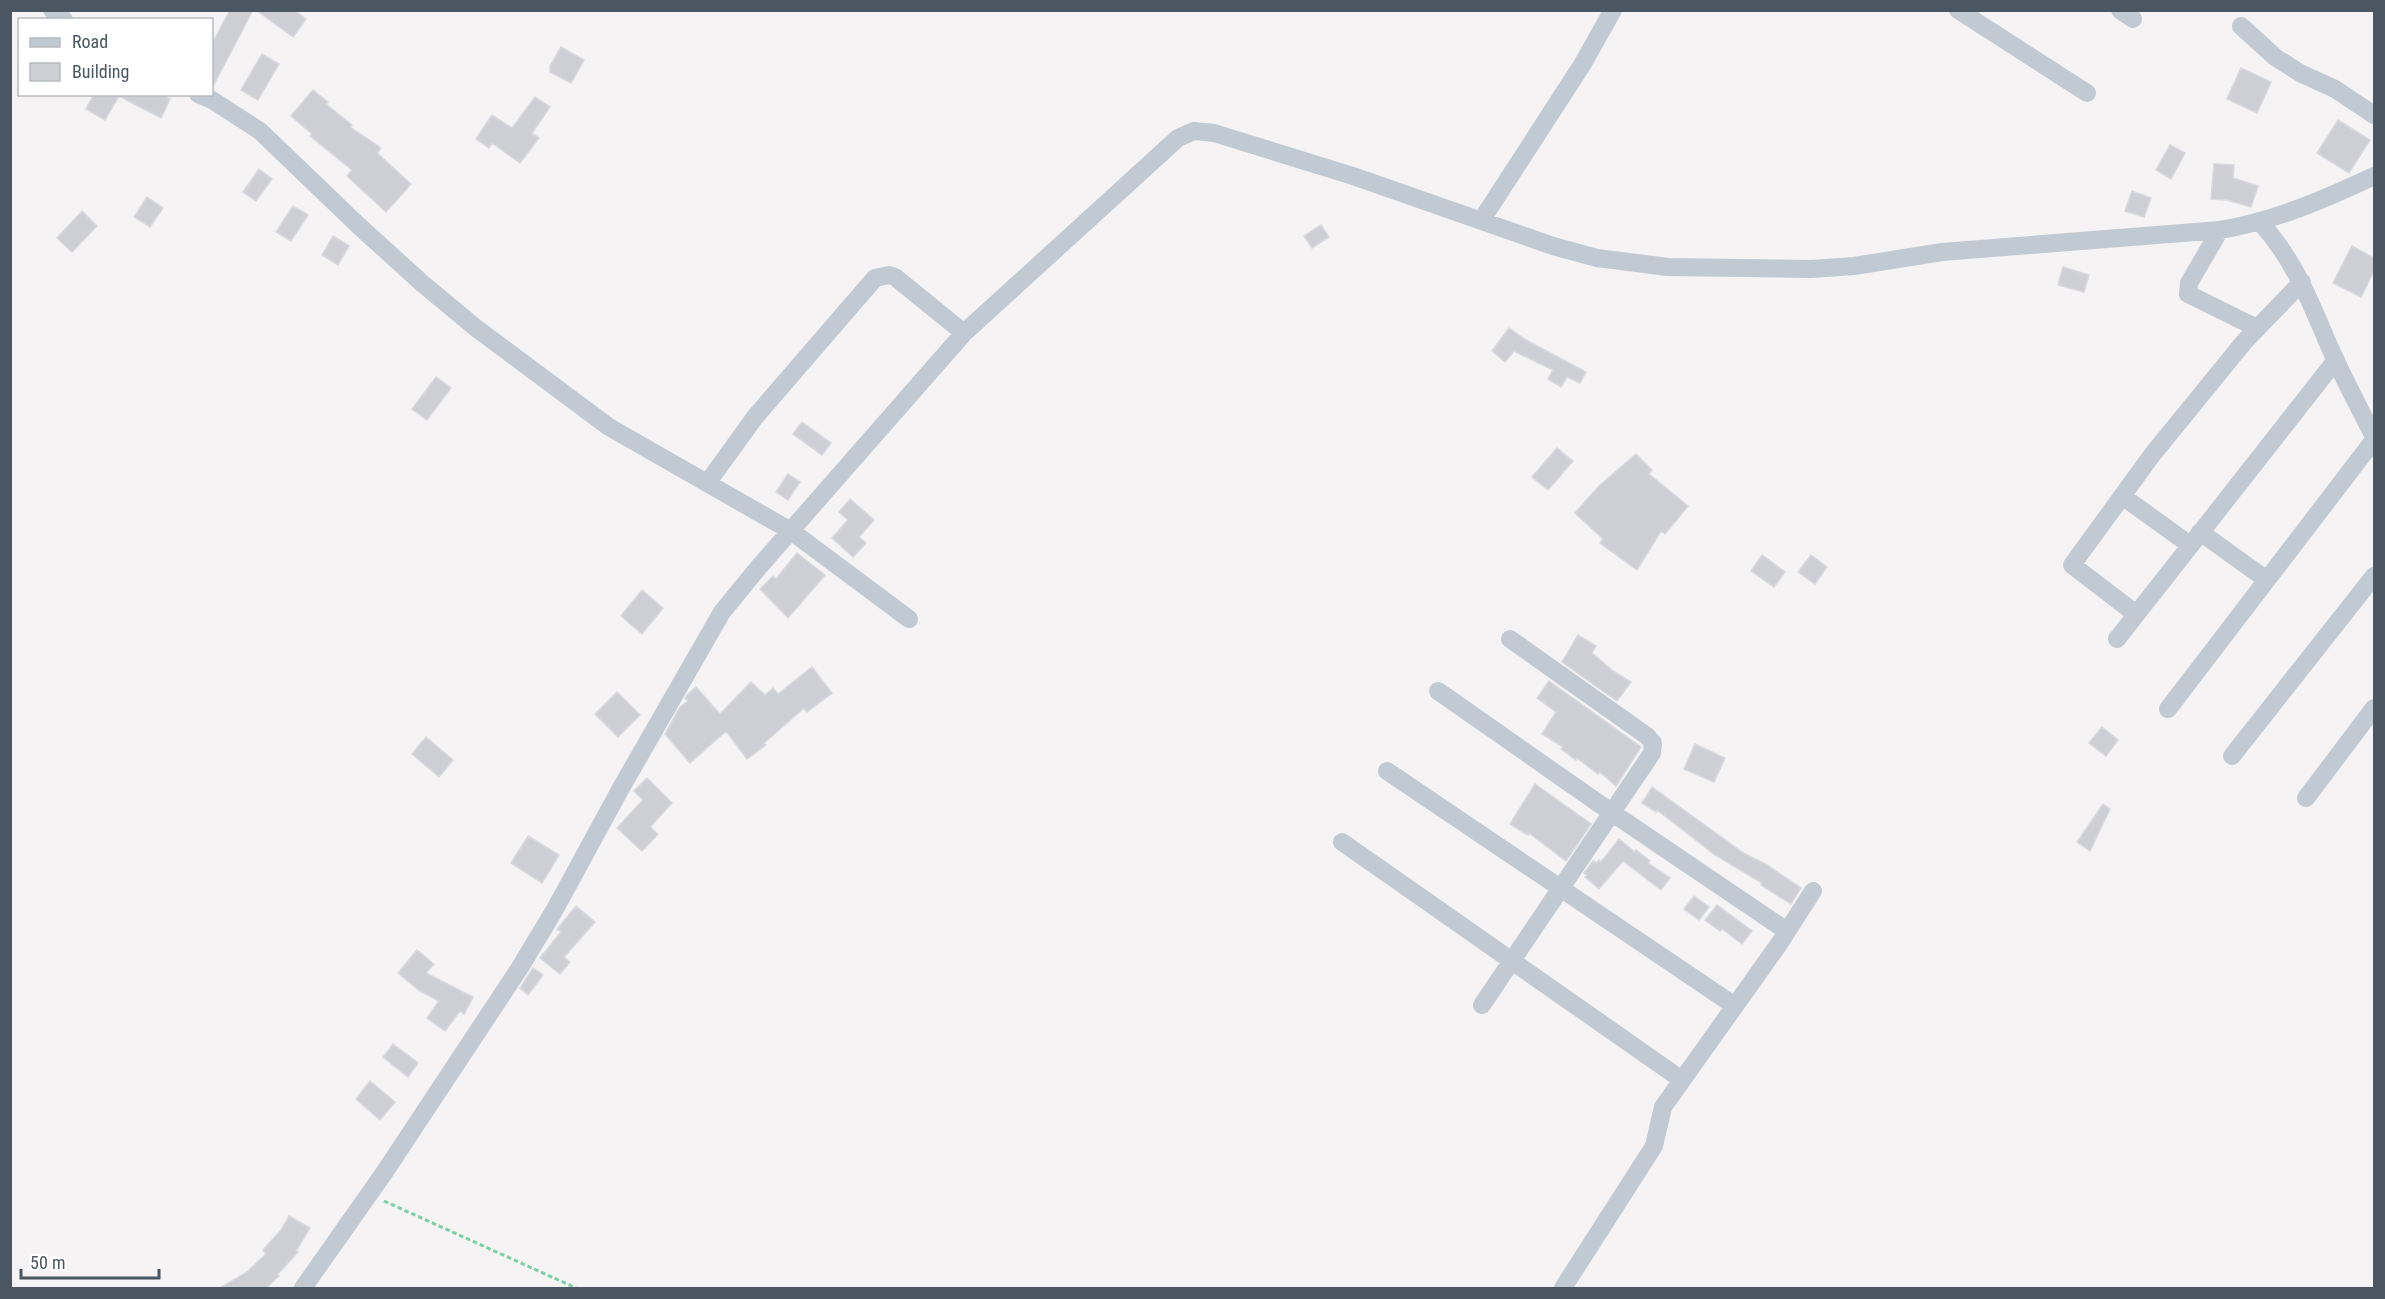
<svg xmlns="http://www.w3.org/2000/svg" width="2385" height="1299" font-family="'Roboto Condensed',sans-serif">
	<rect width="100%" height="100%" fill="#f5f3f3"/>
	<path fill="#cdcfd5" stroke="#d7d9de" stroke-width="1.5" d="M230 10H253L212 88V44Z
		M256 10H294L306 19 293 37Z
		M561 47 584 60 571 83 550 72V66Z
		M262 54 279 64 258 100 241 90Z
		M2241 68 2271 82 2257 113 2227 99Z
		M313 90 328 102 326 104 352 125 350 127 381 148 377 153 411 184 386 212 347 176 352 170 310 136 312 134 291 116Z
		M94 94H161L170 99 161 118 119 96 105 120 86 109Z
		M535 97 550 107 532 133 539 138 520 163 492 143 489 148 476 139 492 115 512 128Z
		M2338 120 2370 140 2349 173 2317 153Z
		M2170 145 2185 153 2171 179 2156 170Z
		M2214 164 2234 165 2233 178 2258 186 2251 207 2227 200 2211 199Z
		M259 169 272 179 256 201 243 192Z
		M2132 191 2151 198 2144 217 2125 211Z
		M147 197 163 208 150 227 134 217Z
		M293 206 308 215 291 241 276 232Z
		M82 211 97 226 72 252 57 238Z
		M1321 225 1329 237 1312 248 1304 236Z
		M333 236 349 246 338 265 322 255Z
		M2352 246 2374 258V271L2361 297 2333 283Z
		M2063 267 2089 275 2084 292 2058 285Z
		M1509 328 1526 340 1586 372 1580 383 1567 377 1561 387 1548 379 1553 370 1514 351 1505 362 1492 351Z
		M436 377 451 388 427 420 412 409Z
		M802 422 831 443 822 455 793 434Z
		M1557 448 1573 461 1548 490 1532 477Z
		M1636 454 1652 470 1649 474 1688 506 1665 534 1661 531 1637 570 1600 543 1603 539 1575 513 1599 486Z
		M788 474 800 482 788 500 776 492Z
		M850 499 874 520 859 537 866 543 853 557 832 538 848 520 839 512Z
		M797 553 825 575 788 618 760 589 773 576 776 579Z
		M1762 555 1785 572 1774 587 1751 571Z
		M1811 555 1827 567 1815 584 1798 572Z
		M642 590 663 608 642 634 621 616Z
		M1578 635 1596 646 1592 653 1613 671 1631 682 1617 701 1562 662Z
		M812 667 832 693 807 712 804 708 764 743 766 745 747 759 726 731 690 763 665 734 680 707 688 701 685 698 688 694 696 687 720 714 751 682 765 695 773 688 778 694Z
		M1549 681 1641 747 1616 786 1600 772 1598 774 1577 758 1576 760 1561 749 1563 747 1542 734 1556 712 1537 698Z
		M617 692 640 715 618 737 595 714Z
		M2102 727 2118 740 2106 756 2089 743Z
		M426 737 453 760 439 777 412 754Z
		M1695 744 1725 758 1714 782 1684 769Z
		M647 778 672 803 650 827 658 834 642 851 617 828 643 800 634 791Z
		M1535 784 1591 824 1566 861 1529 833 1528 835 1510 824Z
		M1652 787 1745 854 1767 865 1801 888 1791 904 1761 885 1762 883 1715 855 1657 810 1656 812 1642 803Z
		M2103 804 2110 809 2090 851 2077 842Z
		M528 836 559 855 542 883 511 863Z
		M1619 839 1635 852 1636 850 1650 861 1648 863 1670 878 1661 890 1623 861 1599 889 1585 877 1587 875 1584 873 1593 861 1597 863 1599 860 1601 862Z
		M1694 896 1709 907 1699 920 1684 909Z
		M1717 905 1752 931 1742 944 1722 929 1720 931 1705 920Z
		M576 906 595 922 564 957 570 962 560 974 540 958 561 932 557 929Z
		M417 950 434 964 426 973 473 997 464 1014 460 1011 445 1031 427 1018 439 1001 420 991 398 973Z
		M533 968 543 975 528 995 520 988Z
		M393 1044 418 1063 408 1077 383 1057Z
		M370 1081 395 1102 380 1120 356 1099Z
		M289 1216 310 1228 296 1251 298 1252 277 1275 279 1276 266 1288H220L247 1272 266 1254 263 1250 281 1230Z"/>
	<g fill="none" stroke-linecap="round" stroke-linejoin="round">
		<path stroke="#7ad0a6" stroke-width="3" stroke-dasharray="4.5 3" stroke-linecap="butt" d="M384 1201 576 1288"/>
		<path stroke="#c1cad2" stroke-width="18" d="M52 10 64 20
			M1958 10 2087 93
			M2120 10 2133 19
			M2241 26 2275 57 2300 73 2335 89 2374 115
			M198 94 212 100 260 131 359 226 423 284 476 328 609 427 791 531 909 619
			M1481 221 1582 65 1613 10
			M2260 222C2298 264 2312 308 2335 359 2347 385 2361 411 2374 437
			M2220 230 2189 283 2188 294 2257 328
			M708 482 755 417 875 278 889 275 895 277 964 333
			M2122 496 2190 545
			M2200 532 2267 580
			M2136 614 2072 565 2152 455 2244 342 2302 282
			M2117 639 2336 360
			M1438 691 1611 812 1787 931
			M2168 709 2374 440
			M2232 756 2374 576
			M1387 771 1735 1006
			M2306 798 2374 708
			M1342 842 1682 1080
			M1482 1005 1652 753 1653 743 1647 736 1510 639
			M303 1288 384 1173 519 969 554 911 621 788 722 612 758 568 964 333 1178 138 1194 131 1214 133 1353 176 1553 246 1597 258 1668 267 1811 269 1854 266 1942 252 2220 230C2275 221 2325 199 2374 176
			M1563 1288 1654 1146 1663 1107 1779 944 1813 891"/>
	</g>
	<rect width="2385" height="1299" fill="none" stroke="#4a5661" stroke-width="24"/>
	<rect x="18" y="18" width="195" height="78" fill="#ffffff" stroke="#b7bbc0" stroke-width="1.5"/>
	<rect x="30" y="38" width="30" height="9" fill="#c1cad2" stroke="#b7bbc0" stroke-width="1.5"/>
	<text x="72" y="48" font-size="18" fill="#4a5661">Road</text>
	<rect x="30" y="63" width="30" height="18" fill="#cdcfd5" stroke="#b7bbc0" stroke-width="1.5"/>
	<text x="72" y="78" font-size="18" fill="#4a5661">Building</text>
	<path d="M21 1269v9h138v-9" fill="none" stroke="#4a5661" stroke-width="3"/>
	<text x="30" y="1269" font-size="18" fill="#4a5661" stroke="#ffffff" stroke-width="4.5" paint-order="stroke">50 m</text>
</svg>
